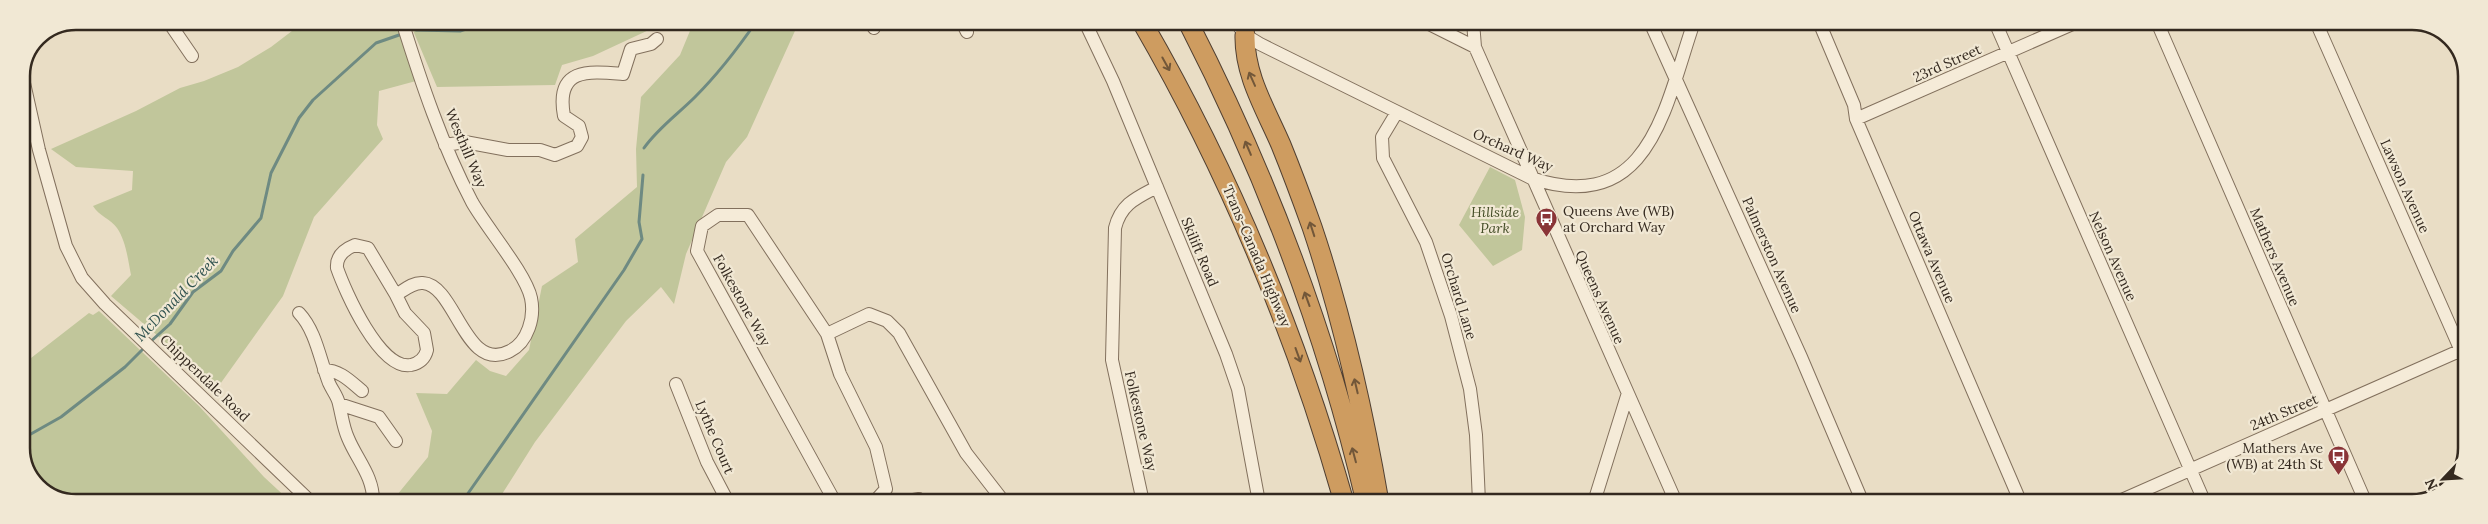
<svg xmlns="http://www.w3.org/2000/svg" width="2488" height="524" font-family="Lora,serif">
	<rect width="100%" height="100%" fill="#e9ddc5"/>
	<path fill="#c1c69b" d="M305 21H395L416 81 379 91 377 125 383 139 314 217 283 296 218 387 111 296 131 275C128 260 126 241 117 228 111 219 99 216 93 206L132 190 133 171 76 167 51 149 136 111 180 88 204 81 238 67 271 47Z
		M409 21 666 22 593 56 562 65 555 85 437 87Z
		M689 22H799L747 137 726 162 686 254 674 304 661 287 626 321 535 442 497 502H395L397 495 428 457 432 431 416 393 447 394 476 360 490 371 506 376 529 350 542 286 578 262 575 239 637 187 636 149 641 97 680 55 692 26Z
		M1490 167 1515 180 1525 217 1522 250 1493 266 1459 225Z
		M99 311 199 406 264 477 291 502H66L37 486 22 455V365L89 313 93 315Z"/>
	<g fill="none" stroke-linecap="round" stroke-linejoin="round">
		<path stroke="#6e8a82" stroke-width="3" d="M416 30 460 31 491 21
			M644 148C658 128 678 114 695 97 718 74 738 48 756 22
			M149 343 170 324 193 292 221 271 233 251 261 218 271 173 299 118 313 100 376 43 402 34
			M22 439 61 417 125 367 145 347
			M462 502 624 270 642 239 639 222 643 175"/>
		<defs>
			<path id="minor" d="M168 21 192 56
				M870 22 874 28
				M962 22 967 32
				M1085 22 1113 81 1226 354 1238 389 1259 502
				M1236 22 1245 35 1260 44 1531 178C1650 218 1665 106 1694 22
				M1425 22 1475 47
				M1473 22 1475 47 1676 502
				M1650 22 1801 357 1863 503
				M1819 22 1854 105 1856 119 2021 503
				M1995 22 2205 503
				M2157 22 2366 503
				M2316 22 2466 362
				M22 74 39 150 66 246 82 278 105 304 311 502
				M1397 112 1382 137 1383 158 1426 242 1451 316 1470 389 1476 435 1479 502
				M1856 119 2077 22
				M445 145 465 142 508 150H540L555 155 577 146 582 137 579 126 564 116C555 67 589 71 623 74L631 49 651 44 657 39
				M396 295 368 248 355 245C345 249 336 256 337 268 345 291 380 371 411 365 420 363 425 358 427 350L424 333 405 313 396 295C404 290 413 282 423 283 456 285 465 375 510 351 528 342 535 317 531 298 526 274 486 227 472 202 442 145 421 82 402 21
				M299 313C316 331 320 360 329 383 332 390 338 397 339 404 342 416 343 427 348 438 357 460 374 477 373 502
				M827 334 869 314 887 321 899 333 966 453 1004 502
				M324 370C340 370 351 382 362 391
				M676 384 707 462 728 502
				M339 404 379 417 396 441
				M835 502 697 251 702 226 718 215H748L827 334 840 374 876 447 886 489 876 500 871 502
				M902 502 919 499 923 502
				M1143 502 1112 360 1115 228C1121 204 1136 198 1157 187
				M1594 502 1627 396
				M2115 503 2466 348"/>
			<path id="highway" d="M1142 22C1230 174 1296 334 1344 502
				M1188 22C1266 174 1327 335 1366 502
				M1245 35C1244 75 1266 110 1281 145 1292 172 1302 199 1312 227 1342 316 1363 409 1379 502"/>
		</defs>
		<use href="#minor" stroke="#82705d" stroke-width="14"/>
		<use href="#highway" stroke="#503f31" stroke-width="21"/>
		<use href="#minor" stroke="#f5ebd8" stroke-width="12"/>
		<use href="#highway" stroke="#ce9c60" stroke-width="19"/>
	</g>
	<defs><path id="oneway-shaft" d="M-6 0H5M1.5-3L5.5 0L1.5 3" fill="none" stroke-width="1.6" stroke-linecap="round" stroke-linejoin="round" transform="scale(1.25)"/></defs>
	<g stroke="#725739">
		<use href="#oneway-shaft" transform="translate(1166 64) rotate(61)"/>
		<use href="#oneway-shaft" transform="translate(1252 79) rotate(-114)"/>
		<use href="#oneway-shaft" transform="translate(1248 148) rotate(-113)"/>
		<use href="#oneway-shaft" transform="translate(1312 229) rotate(-108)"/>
		<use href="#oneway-shaft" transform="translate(1307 299) rotate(-110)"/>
		<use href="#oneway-shaft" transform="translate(1298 355) rotate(70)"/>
		<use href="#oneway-shaft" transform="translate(1356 386) rotate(-103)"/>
		<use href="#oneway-shaft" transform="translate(1354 455) rotate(-105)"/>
	</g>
	<defs>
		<symbol id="bus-pin" viewBox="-11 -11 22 30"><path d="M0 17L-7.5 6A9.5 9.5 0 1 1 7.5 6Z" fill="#8a3437" stroke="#f1e8d4"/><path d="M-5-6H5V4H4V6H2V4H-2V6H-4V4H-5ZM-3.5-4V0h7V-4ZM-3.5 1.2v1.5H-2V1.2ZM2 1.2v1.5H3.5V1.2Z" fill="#fff"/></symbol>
	</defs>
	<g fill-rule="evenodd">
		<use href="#bus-pin" x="1534" y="206" width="25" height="34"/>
		<use href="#bus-pin" x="2326" y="444" width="25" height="34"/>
	</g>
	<g text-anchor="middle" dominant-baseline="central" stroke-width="4.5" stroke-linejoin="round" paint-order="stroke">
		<g font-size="14" fill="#34291f" stroke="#f1e8d4">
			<text transform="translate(1947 63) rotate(-24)">23rd Street</text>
			<text transform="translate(466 148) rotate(67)">Westhill Way</text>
			<text transform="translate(1513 150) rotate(24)">Orchard Way</text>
			<text transform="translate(2405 186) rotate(66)">Lawson Avenue</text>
			<text transform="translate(1200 252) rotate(67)">Skilift Road</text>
			<text transform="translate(1772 255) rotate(66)">Palmerston Avenue</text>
			<text transform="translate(1257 256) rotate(67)">Trans-Canada Highway</text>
			<text transform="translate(2113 256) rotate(66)">Nelson Avenue</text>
			<text transform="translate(1932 257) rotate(67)">Ottawa Avenue</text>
			<text transform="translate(2275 257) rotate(67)">Mathers Avenue</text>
			<text transform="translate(1459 296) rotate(73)">Orchard Lane</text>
			<text transform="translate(1600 297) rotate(66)">Queens Avenue</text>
			<text transform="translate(742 300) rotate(61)">Folkestone Way</text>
			<text transform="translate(205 378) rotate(44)">Chippendale Road</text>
			<text transform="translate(2284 412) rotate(-23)">24th Street</text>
			<text transform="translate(1141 421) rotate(77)">Folkestone Way</text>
			<text transform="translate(715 437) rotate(67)">Lythe Court</text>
		</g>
		<g font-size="14" fill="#34291f" stroke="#f1e8d4" text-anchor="start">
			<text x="1563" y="211">Queens Ave (WB)<tspan x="1563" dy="16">at Orchard Way</tspan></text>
			<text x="2323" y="448" text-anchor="end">Mathers Ave<tspan x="2323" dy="16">(WB) at 24th St</tspan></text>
		</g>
		<g font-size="14" font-style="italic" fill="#454e28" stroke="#f1e8d4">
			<text x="1495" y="212">Hillside<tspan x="1495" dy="16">Park</tspan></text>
		</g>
		<g font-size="15" font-style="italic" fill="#30524f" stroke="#f1e8d4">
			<text transform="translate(176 298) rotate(-46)">McDonald Creek</text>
		</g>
	</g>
	<path d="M0 0H2488V524H0ZM76 30H2412A46 46 0 0 1 2458 76V448A46 46 0 0 1 2412 494H76A46 46 0 0 1 30 448V76A46 46 0 0 1 76 30Z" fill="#f1e8d4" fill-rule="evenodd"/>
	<path fill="none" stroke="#34291f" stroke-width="2.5" d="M76 30H2412A46 46 0 0 1 2458 76V448A46 46 0 0 1 2412 494H76A46 46 0 0 1 30 448V76A46 46 0 0 1 76 30Z"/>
	<g transform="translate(2443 479) rotate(245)" stroke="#f1e8d4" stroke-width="4" paint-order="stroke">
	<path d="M0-4L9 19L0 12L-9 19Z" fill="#34291f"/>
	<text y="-8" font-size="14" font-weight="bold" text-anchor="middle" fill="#34291f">N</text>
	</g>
</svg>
